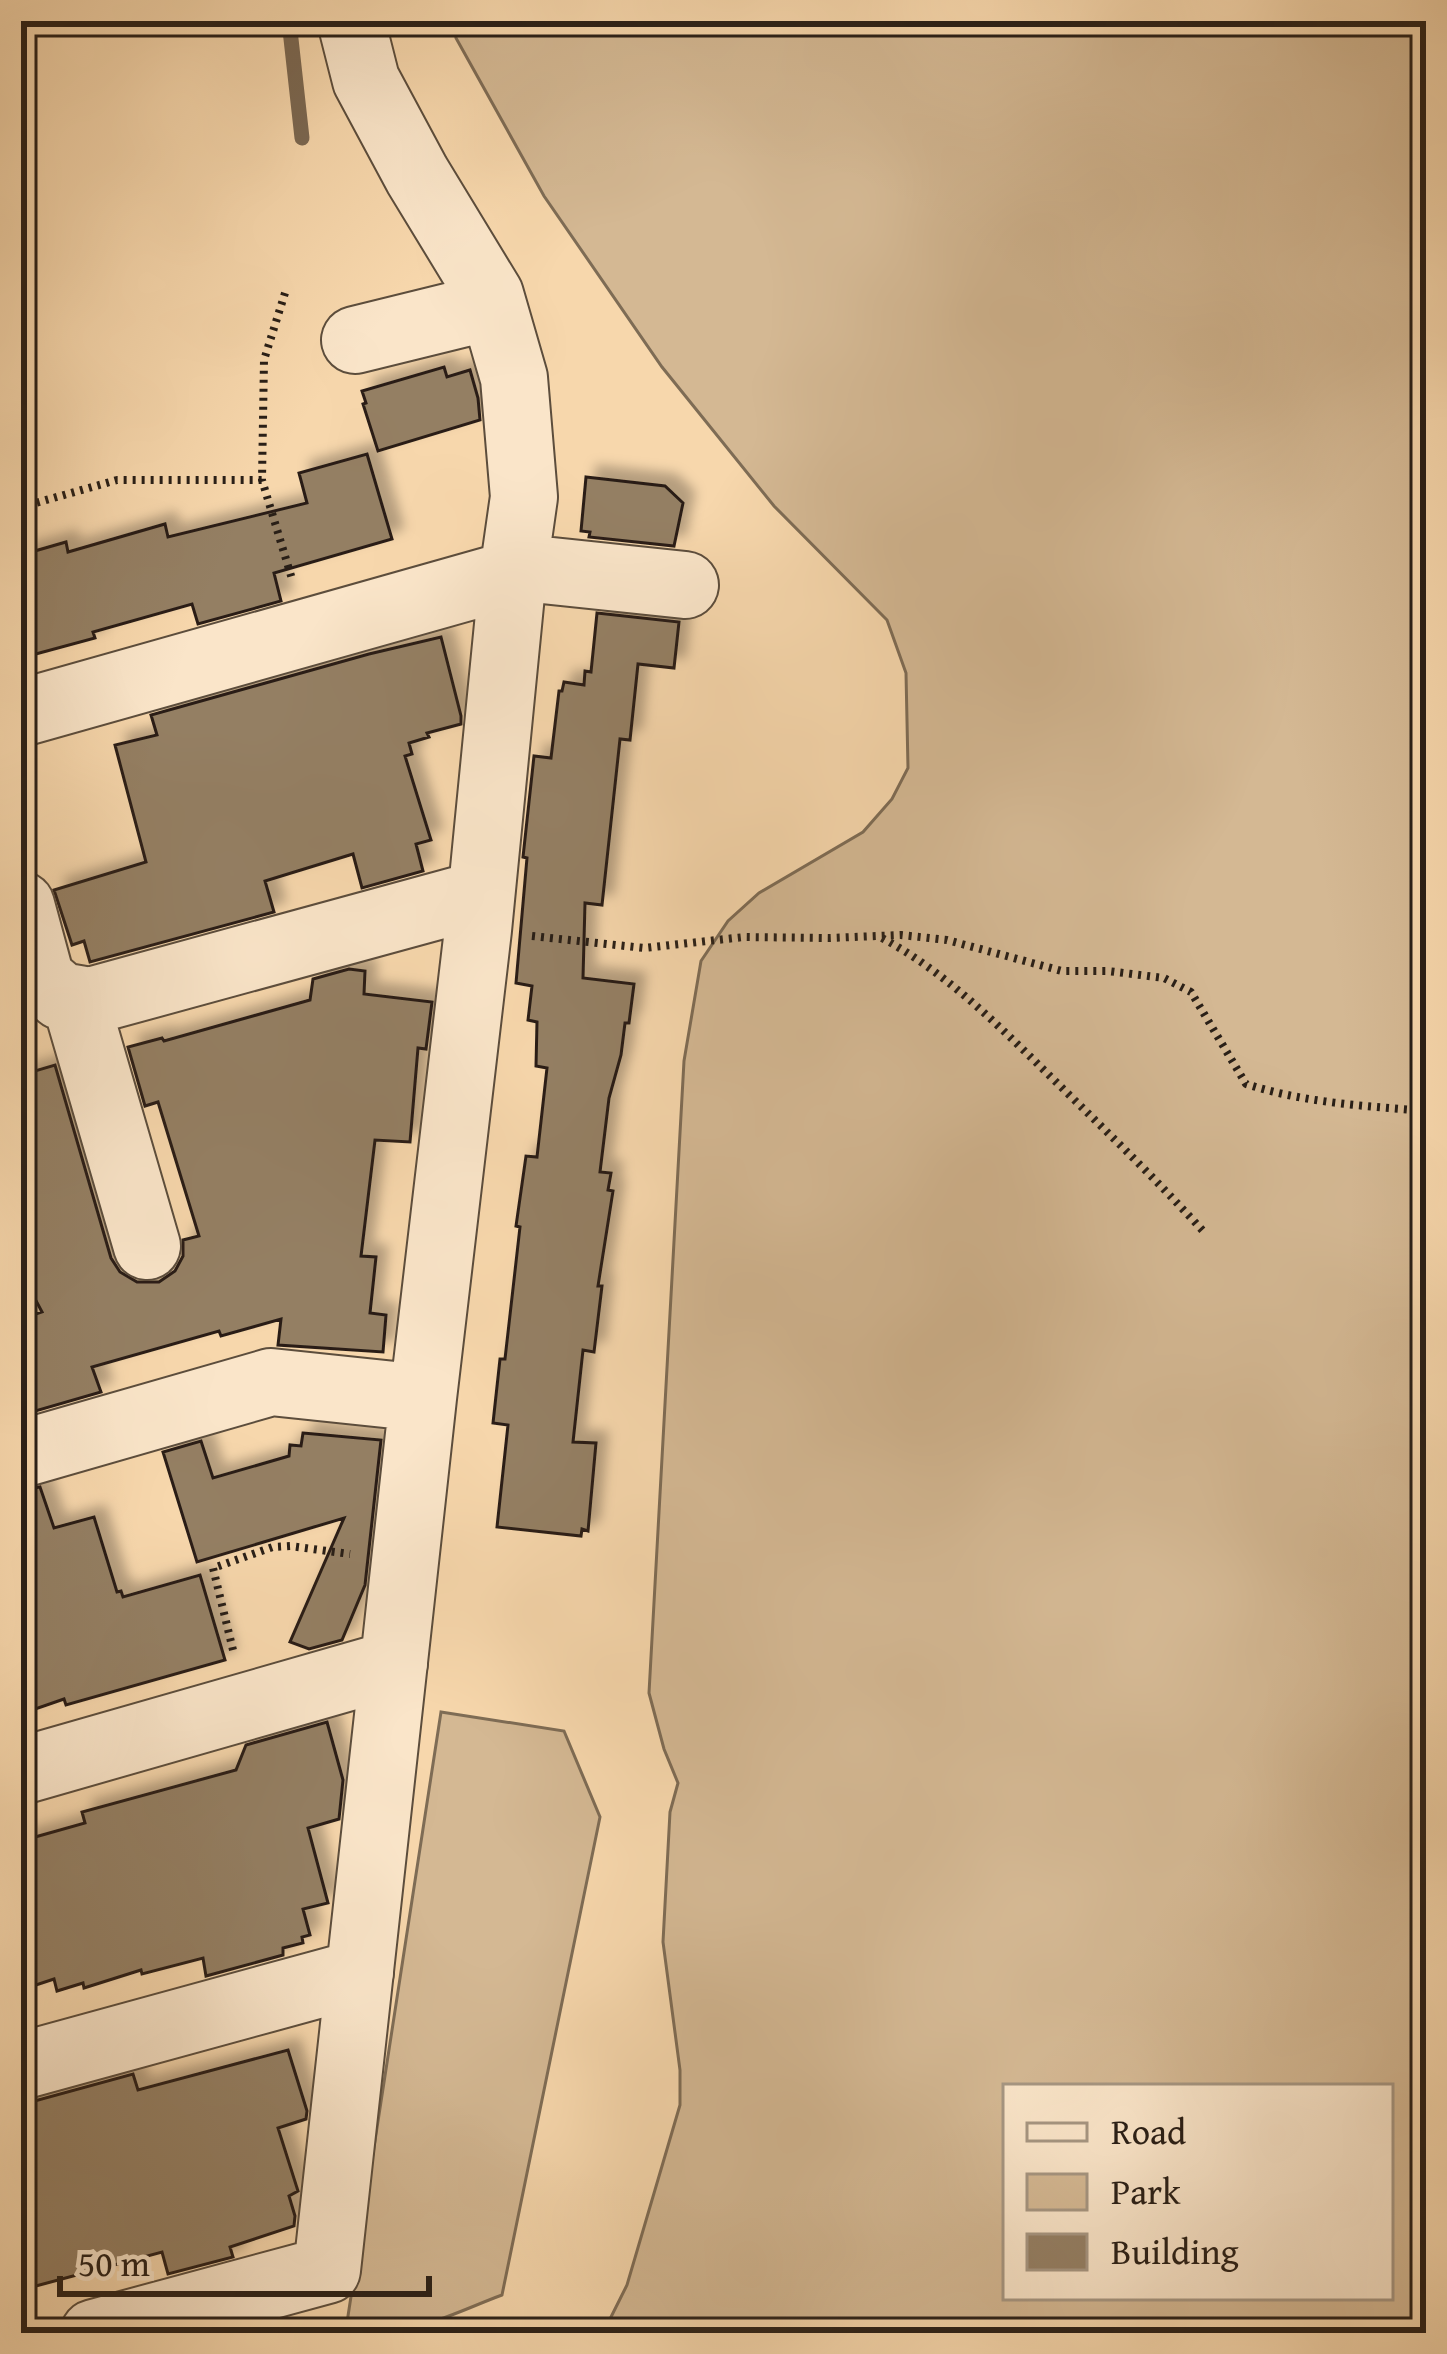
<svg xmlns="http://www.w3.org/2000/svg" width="1447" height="2354" font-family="'Gentium Book Plus',serif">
	<defs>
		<filter id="shadow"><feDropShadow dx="11" dy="-11" stdDeviation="6" flood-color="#0004"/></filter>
	</defs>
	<rect width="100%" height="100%" fill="#f7d7ac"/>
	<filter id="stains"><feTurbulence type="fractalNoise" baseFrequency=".00167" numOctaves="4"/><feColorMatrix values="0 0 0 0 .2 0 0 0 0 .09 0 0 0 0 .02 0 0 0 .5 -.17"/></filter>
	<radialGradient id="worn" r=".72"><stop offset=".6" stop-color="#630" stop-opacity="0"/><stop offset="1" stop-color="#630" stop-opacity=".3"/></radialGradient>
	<path fill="#d4b893" stroke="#7e6c55" stroke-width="3" fill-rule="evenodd" d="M454 21H1426V2333H599L606 2327 627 2285 680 2105V2070L663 1942 670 1812 678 1783 664 1749 649 1693 684 1061 701 961 728 921 759 893 863 832 892 799 908 768 906 673 887 620 774 506 662 367 544 196 456 38ZM1006 2087H1390V2297H1006Z
		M441 1712 564 1731 600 1817 502 2295C453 2313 399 2344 346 2329Z"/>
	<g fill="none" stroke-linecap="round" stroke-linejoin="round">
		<path stroke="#7b6852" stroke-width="15" d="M289 21 302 138"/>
	</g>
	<path fill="#947f64" stroke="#291f17" stroke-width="3" filter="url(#shadow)" d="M444 367 447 377 470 370 478 398 480 420 378 451 363 404 366 403 362 391Z
		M367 454 392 539 274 573 281 601 198 624 192 604 93 632 95 638 21 658V555L66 542 68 552 165 524 168 537 307 503 299 473Z
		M586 477 665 486 683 503 674 546 589 537 590 532 581 531Z
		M597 613 679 622 674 668 638 664 630 740 620 739 602 905 585 903 583 978 634 984 629 1023H625L621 1055 609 1098 600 1172 611 1173 608 1190 613 1191 598 1286H602L594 1352 583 1350 573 1442 596 1443 588 1531 582 1529 581 1536 497 1527 508 1425 493 1423 500 1359H505L520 1227 516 1226 526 1156 537 1157 547 1068 536 1066 537 1022 528 1020 532 986 516 983 527 858 523 857 534 756 551 758 559 691H562L564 682 584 685 585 671 591 672Z
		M441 637 461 716V724L427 733 429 737 409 743 412 754 405 756 431 840 416 844 423 871 362 888 353 854 265 881 274 912 90 962 84 941 72 945 54 890 146 862 115 745 157 735 151 715 369 654Z
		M349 969 365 971 364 994 432 1002 426 1049 418 1048 410 1142 375 1140 361 1256 376 1257 370 1313 386 1315 383 1352 278 1345 281 1319 221 1336 219 1331 92 1367 101 1392 32 1412 21 1378V1319L42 1312 26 1282 21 1266V1075L55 1065 111 1258 120 1272 137 1282H159L175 1271 183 1256V1240L199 1236 158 1102 145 1106 128 1047 162 1038 164 1041 310 1000 313 979Z
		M303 1433 381 1440 365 1585 342 1640 309 1649 290 1642 344 1518 197 1562 163 1452 201 1441 213 1478 289 1456 290 1445 301 1446Z
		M40 1487 54 1528 94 1517 117 1592 121 1591 123 1597 200 1575 225 1660 66 1705 64 1699 21 1714V1490Z
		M327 1722 343 1780 339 1819 308 1828 328 1903 303 1909 310 1935 302 1937 303 1943 283 1948V1955L206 1976 203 1958 142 1974 141 1970 84 1988 83 1983 57 1991 54 1979 21 1990V1841L85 1823 82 1812 236 1770 246 1745Z
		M288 2050 307 2111 306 2119 278 2128 298 2191 289 2196 295 2216 294 2226 230 2247 233 2257 168 2274 162 2252 21 2290V2102H31L133 2074 138 2090Z"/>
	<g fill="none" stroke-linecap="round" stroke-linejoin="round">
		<defs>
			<path id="minor" d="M355 340 493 306
				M514 567 685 585
				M21 713 513 574
				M21 905 41 979 61 996 90 1001 481 894
				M75 999 147 1246
				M21 1454 271 1382 423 1398
				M21 1771 394 1664
				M21 2066 360 1973
				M94 2333 327 2270 423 1398 478 930 513 574 524 497 514 378 490 295 417 175 366 80 351 21"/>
		</defs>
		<use href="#minor" stroke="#5c4d3c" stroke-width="70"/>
		<path stroke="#291f17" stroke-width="8" stroke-dasharray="3 6" stroke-linecap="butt" d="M285 293 264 360 262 480 292 579
			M21 511 32 504 117 480H262
			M532 936 644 948 744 937 829 938 901 935 947 940 1062 971H1108L1164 978 1191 992 1246 1084C1305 1103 1365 1106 1426 1111
			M882 938C947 973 1000 1027 1053 1079 1104 1129 1155 1178 1203 1231
			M233 1650 213 1568 273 1547 290 1546 350 1554"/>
		<use href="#minor" stroke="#fae5c9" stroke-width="66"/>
	</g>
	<rect width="1447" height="2354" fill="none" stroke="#f7d7ac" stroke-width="72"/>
	<rect x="24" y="24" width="1399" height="2306" fill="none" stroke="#291f17" stroke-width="6"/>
	<rect x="36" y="36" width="1375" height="2282" fill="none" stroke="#291f17" stroke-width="3"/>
	<rect x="1003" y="2084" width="390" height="216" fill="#fae5c9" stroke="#a69682" stroke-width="3"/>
	<rect x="1027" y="2123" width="60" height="18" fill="#fae5c9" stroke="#a69682" stroke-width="3"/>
	<text x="1111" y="2144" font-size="36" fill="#291f17">Road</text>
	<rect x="1027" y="2174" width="60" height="36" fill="#d4b893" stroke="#a69682" stroke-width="3"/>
	<text x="1111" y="2204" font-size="36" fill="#291f17">Park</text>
	<rect x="1027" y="2234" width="60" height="36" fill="#947f64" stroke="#a69682" stroke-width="3"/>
	<text x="1111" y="2264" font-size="36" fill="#291f17">Building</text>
	<path d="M60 2276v18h369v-18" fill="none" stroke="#291f17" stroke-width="6"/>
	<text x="78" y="2276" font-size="36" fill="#291f17" stroke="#fae5c9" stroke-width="9" paint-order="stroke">50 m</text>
	<rect width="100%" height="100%" filter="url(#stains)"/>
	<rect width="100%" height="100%" fill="url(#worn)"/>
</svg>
